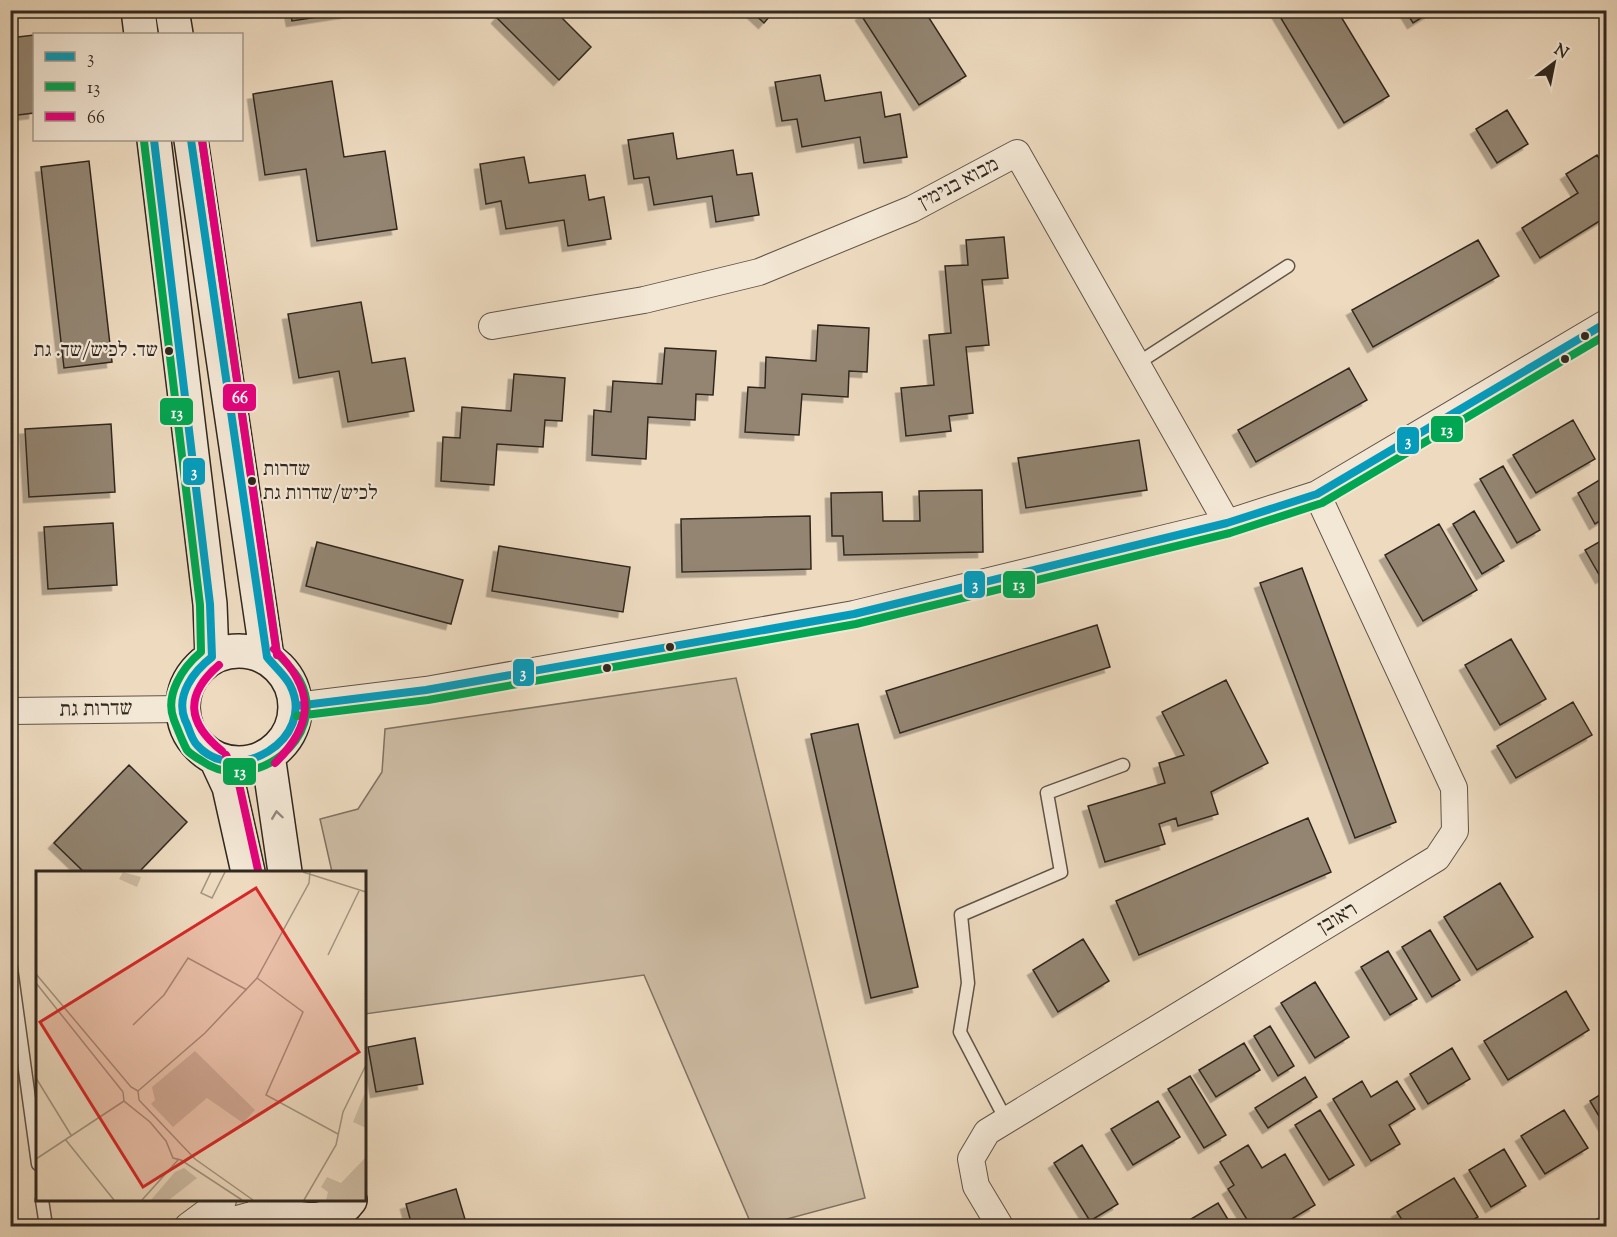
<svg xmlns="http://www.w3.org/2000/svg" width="1617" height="1237" font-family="'Sorts Mill Goudy','Frank Ruhl Libre',serif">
	<defs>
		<filter id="shadow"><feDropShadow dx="-5.5" dy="5.5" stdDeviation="0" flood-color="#0004"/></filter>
	</defs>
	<rect width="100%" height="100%" fill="#eddabf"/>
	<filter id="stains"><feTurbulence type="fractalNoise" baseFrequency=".00333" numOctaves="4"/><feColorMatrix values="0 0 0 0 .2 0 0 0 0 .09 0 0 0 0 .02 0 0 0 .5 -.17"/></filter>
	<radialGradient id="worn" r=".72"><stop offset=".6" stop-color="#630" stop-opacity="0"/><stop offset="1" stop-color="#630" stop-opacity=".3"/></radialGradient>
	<path fill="#cdbca4" stroke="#7f7262" stroke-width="1.5" d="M736 678 865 1198 761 1226H752L644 975 365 1014 364 872H332L320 819 358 809 382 772 385 729Z"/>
	<path fill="#938572" stroke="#31281f" stroke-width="1.5" filter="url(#shadow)" d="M290 10H363L292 21Z
		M504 10H554L591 47 559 80 497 18Z
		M750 10H775L764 23Z
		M868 10H924L966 76 919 105 861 15Z
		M1276 10H1337L1389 96 1344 123Z
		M1405 10H1434L1413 23Z
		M34 35V113L10 116V38Z
		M820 75 825 101 881 92 885 117 900 114 907 157 864 163 860 137 802 147 797 119 782 121 775 82Z
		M332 81 344 157 385 151 397 229 317 241 306 169 265 175 253 94Z
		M1507 110 1528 144 1497 163 1476 129Z
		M673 133 677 159 733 150 737 175 752 173 759 215 716 222 712 196 654 205 649 177 634 179 628 140Z
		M1597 155 1606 169V217L1540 258 1522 228 1578 193 1566 174Z
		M524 157 529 183 585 175 589 200 604 197 611 239 568 246 564 220 506 229 501 201 486 204 480 164Z
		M89 161 112 362 64 368 41 167Z
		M1004 237 1008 278 982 280 989 345 966 347 973 413 949 416 951 431 906 436 901 388 934 385 929 335 951 333 945 266 968 265 966 240Z
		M1478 240 1499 276 1373 347 1352 310Z
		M361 302 372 363 405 358 414 411 348 422 339 371 299 378 288 314Z
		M818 325 869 328 867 372 849 371 848 397 802 394 799 435 745 432 748 387 765 388 766 357 816 361Z
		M665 348 716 351 713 395 696 394 695 420 648 417 646 459 592 455 594 410 611 412 613 381 662 384Z
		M1349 368 1367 400 1256 462 1238 430Z
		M514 374 565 378 562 421 545 420 543 447 497 444 494 485 441 481 443 437 460 438 462 407 511 411Z
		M1573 420 1595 459 1536 493 1513 455Z
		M111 424 115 492 29 497 25 429Z
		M1139 440 1147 490 1026 508 1018 458Z
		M1503 466 1540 530 1517 543 1480 479Z
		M1606 476V517L1595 524 1578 493Z
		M982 490 983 552 844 555 843 536H832L831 493 882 492 883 521H920L919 491Z
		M1474 511 1504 561 1482 574 1453 524Z
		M810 516 811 569 682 572 681 519Z
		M113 523 117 585 48 589 44 527Z
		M1439 524 1477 590 1423 621 1385 555Z
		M1606 538V575L1601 578 1585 550Z
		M317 542 463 580 451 624 306 586Z
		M499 546 630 567 623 612 492 591Z
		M1302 568 1396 822 1355 838 1260 583Z
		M1097 625 1110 667 900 733 886 691Z
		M1511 639 1546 699 1500 725 1465 665Z
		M1226 680 1268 763 1211 792 1218 814 1178 826 1176 818 1159 824 1165 844 1105 862 1088 806 1165 783 1159 763 1184 755 1162 712Z
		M1573 702 1592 735 1516 778 1497 746Z
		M858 724 918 987 871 998 811 734Z
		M129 765 187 822 139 872H84L54 843Z
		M1308 818 1331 872 1139 955 1116 901Z
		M1500 883 1533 937 1477 970 1444 917Z
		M1430 930 1460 980 1432 997 1402 947Z
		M1083 939 1109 981 1058 1012 1033 970Z
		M1388 951 1417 999 1390 1015 1361 967Z
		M1315 982 1349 1037 1315 1058 1281 1003Z
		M1566 991 1589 1030 1508 1080 1484 1041Z
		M1270 1026 1294 1066 1278 1076 1254 1036Z
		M415 1038 423 1084 376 1092 368 1047Z
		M1244 1043 1260 1070 1216 1097 1199 1070Z
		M1452 1048 1470 1079 1428 1104 1410 1074Z
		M1190 1076 1226 1135 1204 1148 1168 1089Z
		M1305 1077 1317 1097 1268 1128 1255 1108Z
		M1362 1081 1371 1097 1397 1081 1415 1109 1389 1125 1400 1144 1371 1161 1333 1099Z
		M1606 1091V1128L1590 1101Z
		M1158 1101 1180 1137 1133 1165 1111 1129Z
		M1320 1110 1354 1165 1329 1180 1295 1125Z
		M1564 1110 1588 1148 1545 1174 1521 1136Z
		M1082 1145 1118 1204 1090 1221 1054 1163Z
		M1248 1145 1262 1168 1285 1154 1315 1205 1280 1226H1251L1228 1189 1234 1185 1220 1162Z
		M1504 1149 1526 1186 1491 1207 1469 1170Z
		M1454 1178 1478 1217 1462 1226H1406L1397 1212Z
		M456 1189 467 1226H412L406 1204Z
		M1218 1203 1232 1226H1195L1191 1219Z
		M1606 1214V1226H1585Z"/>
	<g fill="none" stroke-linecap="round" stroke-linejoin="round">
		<defs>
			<path id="service" d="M1138 363 1288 266
				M10 961 38 1164
				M1006 1120 960 1032 968 983 961 915 1061 872 1047 793 1123 765
				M42 1200 46 1226"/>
			<path id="minor" d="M492 326 644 300 759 272 912 209 1017 153 1227 523
				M296 706 426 690 854 614 1227 523 1317 494 1606 323
				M10 711 182 709
				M188 1226 223 1200
				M211 1226 248 1216 278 1212
				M1000 1226 976 1186 971 1159 987 1132 1437 858 1455 831 1454 788 1317 494"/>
			<path id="secondary" d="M138 10 141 34
				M172 10 176 34
				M154 140 210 604 212 657
				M191 140 267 657
				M183 707a56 56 0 1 1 112 0a56 56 0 1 1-112 0Z
				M268 755 285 872
				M216 759 229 787 248 872
				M264 1200C288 1222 328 1230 350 1200"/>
		</defs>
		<use href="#service" stroke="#605447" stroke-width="15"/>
		<use href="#minor" stroke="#605447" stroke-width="28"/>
		<use href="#secondary" stroke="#31281f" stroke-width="36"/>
		<use href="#service" stroke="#f3e7d5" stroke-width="12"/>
		<use href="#minor" stroke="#f3e7d5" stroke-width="26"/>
		<use href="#secondary" stroke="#f3e7d5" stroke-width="33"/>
		<defs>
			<path id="bus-1" d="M154 140 210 604 212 657C194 671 175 695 185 720 189 727 191 739 197 745 235 788 318 739 290 685 285 675 274 666 267 657L191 140
				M296 706 426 690 854 614 1227 523 1317 494 1606 323"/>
			<path id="bus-2" d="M144 141 200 605 201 652C183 667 164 695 174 720 178 730 182 741 187 750 190 754 197 758 202 761 251 796 330 739 300 681 295 671 284 661 277 653L202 140
				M297 716 428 700 856 624 1230 533 1322 503 1606 335"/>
			<path id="bus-3" d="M202 140 277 655
				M274 649C314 688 316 723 275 763
				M219 665C184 695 187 723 222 751
				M226 755 239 784 258 870"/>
		</defs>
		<use href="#bus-1" stroke="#f3e7d5" stroke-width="12"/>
		<use href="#bus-2" stroke="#f3e7d5" stroke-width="12"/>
		<use href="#bus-3" stroke="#f3e7d5" stroke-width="12"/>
		<use href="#bus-1" stroke="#059cbc" stroke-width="8"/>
		<use href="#bus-2" stroke="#00a651" stroke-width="8"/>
		<use href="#bus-3" stroke="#e5007d" stroke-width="8"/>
	</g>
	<defs><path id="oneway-chevron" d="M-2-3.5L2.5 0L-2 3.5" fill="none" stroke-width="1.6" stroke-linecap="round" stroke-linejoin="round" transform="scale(1.5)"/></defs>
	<use stroke="#92887a" href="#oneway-chevron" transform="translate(277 815) rotate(-98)"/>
	<g fill="#31281f" stroke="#f3e7d5" stroke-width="2">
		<circle cx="1585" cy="336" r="5"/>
		<circle cx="169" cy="351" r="5"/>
		<circle cx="1565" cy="359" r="5"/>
		<circle cx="252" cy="481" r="5"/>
		<circle cx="670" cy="647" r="5"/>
		<circle cx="607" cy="668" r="5"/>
	</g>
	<g text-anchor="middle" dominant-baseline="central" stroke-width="4.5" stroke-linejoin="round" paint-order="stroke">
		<g font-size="20" fill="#31281f" stroke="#f3e7d5" text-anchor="end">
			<text x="158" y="351">שד. לכיש/שד. גת</text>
			<text x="263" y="470" text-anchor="start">שדרות<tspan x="263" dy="24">לכיש/שדרות גת</tspan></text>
		</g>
		<g font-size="21" fill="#31281f" stroke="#f3e7d5">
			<text transform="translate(959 184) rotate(-28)">מבוא בנימין</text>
			<text transform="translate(96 710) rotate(-1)">שדרות גת</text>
			<text transform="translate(1338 919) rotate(-31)">ראובן</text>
		</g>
	</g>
	<g transform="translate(36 871)">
		<rect width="330" height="330" fill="#eddabf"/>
		<path d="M87 1 105 6 101 16 83 8ZM159 180 219 239 207 252 171 227 137 256 115 233 119 229 116 216ZM330 219V257L317 251ZM330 286V329H290L292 321 285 316 291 306 305 312ZM148 297 161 307 133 329H115L139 301Z" fill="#cdbca4"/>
		<path fill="none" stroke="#a2937f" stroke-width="1.5" d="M175 1 165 22 176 27 189 1M267 1 330 21M292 84 323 20M0 103 95 216 102 220 103 229M221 107 267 141 230 224 302 263M0 112 87 221M97 154 128 124 152 87 211 119M0 207 35 264M102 220 169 162 221 107 273 12 274 1M87 221 88 230 114 251 130 270 137 287 145 289 206 329M103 229 159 288 217 329M29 268 78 329M0 288 88 230M106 329 142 289M268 329 300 274 307 241 330 194"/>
		<path fill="#d62828" fill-opacity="0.15" stroke="#d62828" stroke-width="3" d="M220 17 323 181 107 316 4 151Z"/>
		<rect width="330" height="330" fill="none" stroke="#31281f" stroke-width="3"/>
	</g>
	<g stroke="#f3e7d5" stroke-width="2">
		<rect x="222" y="383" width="35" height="29" rx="6" fill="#e5007d"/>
		<rect x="159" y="397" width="35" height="29" rx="6" fill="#00a651"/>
		<rect x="1430" y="415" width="34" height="28" rx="6" fill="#00a651"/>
		<rect x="1396" y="426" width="24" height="29" rx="6" fill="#059cbc"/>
		<rect x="182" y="457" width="24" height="29" rx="6" fill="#059cbc"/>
		<rect x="1002" y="570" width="34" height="29" rx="6" fill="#00a651"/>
		<rect x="963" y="570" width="23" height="29" rx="6" fill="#059cbc"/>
		<rect x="512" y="658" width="23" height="29" rx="6" fill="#059cbc"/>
		<rect x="222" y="757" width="35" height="29" rx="6" fill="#00a651"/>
	</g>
	<g font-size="16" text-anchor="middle" font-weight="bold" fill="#fff">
		<text x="240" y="403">66</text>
		<text x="177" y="418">13</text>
		<text x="1447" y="435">13</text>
		<text x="1408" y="446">3</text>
		<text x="194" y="477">3</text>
		<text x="1019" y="590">13</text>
		<text x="975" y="590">3</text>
		<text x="523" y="678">3</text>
		<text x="240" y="777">13</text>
	</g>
	<rect width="1617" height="1237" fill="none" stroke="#eddabf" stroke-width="36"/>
	<rect x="12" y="12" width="1593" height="1213" fill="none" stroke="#31281f" stroke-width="3"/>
	<rect x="18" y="18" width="1581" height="1201" fill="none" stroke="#31281f" stroke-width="1.5"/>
	<rect x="33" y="33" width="210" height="108" fill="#f3e7d5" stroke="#a59b8c" stroke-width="1.5"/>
	<rect x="45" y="52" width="30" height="9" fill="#059cbc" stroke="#a59b8c" stroke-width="1.5"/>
	<text x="87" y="63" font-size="18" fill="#31281f">3</text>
	<rect x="45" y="82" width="30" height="9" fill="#00a651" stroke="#a59b8c" stroke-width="1.5"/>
	<text x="87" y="93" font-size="18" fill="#31281f">13</text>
	<rect x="45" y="112" width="30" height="9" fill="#e5007d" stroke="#a59b8c" stroke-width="1.5"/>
	<text x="87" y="123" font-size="18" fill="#31281f">66</text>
	<g transform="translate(1554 63) rotate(32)" stroke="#f3e7d5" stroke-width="4.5" paint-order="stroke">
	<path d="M0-4.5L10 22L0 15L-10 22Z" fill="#31281f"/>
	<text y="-9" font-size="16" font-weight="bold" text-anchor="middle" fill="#31281f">N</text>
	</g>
	<rect width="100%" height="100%" filter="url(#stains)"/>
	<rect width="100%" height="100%" fill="url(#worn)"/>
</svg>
